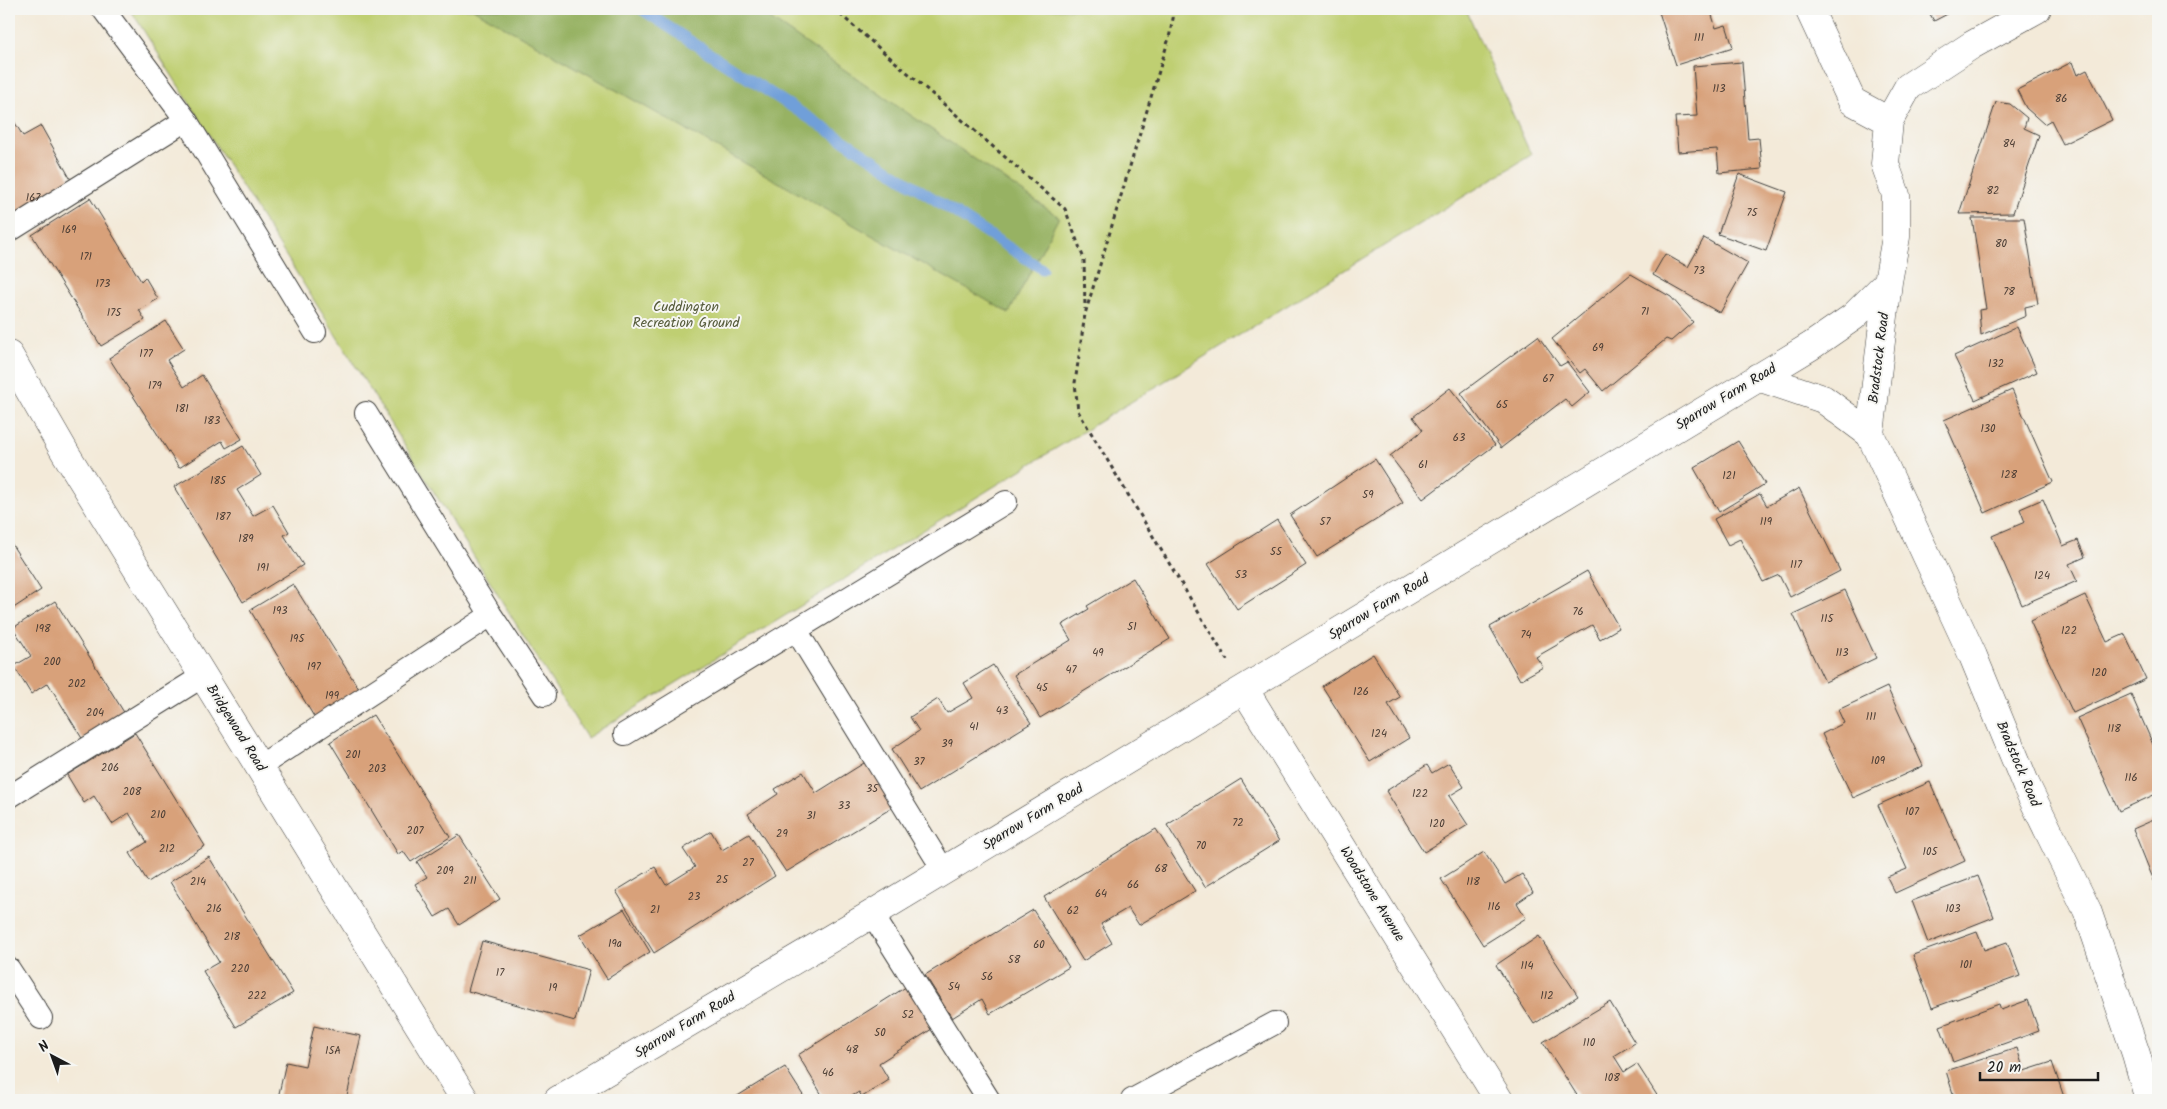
<svg xmlns="http://www.w3.org/2000/svg" width="2167" height="1109" font-family="Kalam,sans-serif">
	<rect width="100%" height="100%" fill="#f6f6f2"/>
	<filter id="ink" filterUnits="userSpaceOnUse"><feTurbulence type="fractalNoise" baseFrequency=".02" numOctaves="2"/><feDisplacementMap in="SourceGraphic" scale="10" xChannelSelector="R" yChannelSelector="G"/><feConvolveMatrix kernelMatrix="1 2 1 2 8 2 1 2 1" color-interpolation-filters="sRGB"/></filter>
	<filter id="wash" filterUnits="userSpaceOnUse"><feTurbulence type="fractalNoise" baseFrequency=".0096" numOctaves="4" result="noise"/><feDisplacementMap in="SourceGraphic" scale="20" xChannelSelector="R" yChannelSelector="G"/><feGaussianBlur stdDeviation="1.12" result="paint"/><feColorMatrix in="noise" values="0 0 0 0 0 0 0 0 0 0 0 0 0 0 0 0 0 1.4 0 .05"/><feComposite in="paint" operator="in"/></filter>
	<g filter="url(#wash)">
		<rect width="100%" height="100%" fill="#f3ead9"/>
		<path fill="#bfcf72" stroke="#6e7647" d="M130 9H1466L1531 155 587 738 351 359Z"/>
		<path fill="#97b264" stroke="#5a6740" d="M473 9H756L1059 217 1009 313Z"/>
		<g fill="none" stroke-linecap="round" stroke-linejoin="round">
			<path stroke="#6f9fd9" stroke-width="11" d="M641 9 1042 269"/>
		</g>
		<g id="blocks">
			<path fill="#d8a17a" d="M1658 9H1710L1716 28 1726 25 1733 47 1676 65Z
				M1927 9H1957L1934 21Z
				M1742 62 1748 139 1759 138 1762 169 1719 173 1717 149 1678 152 1675 117 1697 116 1693 66Z
				M2072 62 2077 75 2087 70 2112 120 2063 144 2051 120 2044 124 2026 108 2017 90Z
				M1996 102 2010 104 2027 118 2024 128 2039 135 2013 213 1959 214Z
				M9 113 23 136 41 126 75 187 16 222 9 209Z
				M1739 174 1787 192 1766 251 1718 234Z
				M90 198 141 281 145 277 158 299 139 310 145 320 101 346 32 235Z
				M1972 218H2024L2038 304 2025 307 2026 316 1981 335 1979 310 1986 309Z
				M1704 238 1748 263 1720 313 1653 275 1665 254 1688 267Z
				M1631 274 1671 297 1693 322 1671 341 1666 339 1603 391 1585 369 1580 373 1552 339Z
				M166 321 184 349 167 360 184 387 202 375 242 439 226 448 222 441 179 468 109 358Z
				M2017 327 2037 372 1975 400 1954 356Z
				M1538 336 1560 366 1567 362 1590 392 1572 407 1565 399 1501 448 1461 393Z
				M1450 388 1495 445 1423 499 1390 456 1423 430 1413 417Z
				M2012 390 2053 482 1985 513 1944 420Z
				M1738 441 1765 484 1719 512 1694 468Z
				M243 446 261 475 237 490 253 516 273 505 289 532 284 535 303 565 243 602 174 487Z
				M1375 459 1403 503 1317 557 1290 515Z
				M1799 488 1840 571 1790 597 1779 575 1763 582 1740 539 1728 545 1714 519 1760 494 1767 506Z
				M2043 499 2063 546 2078 540 2085 557 2069 564 2077 581 2022 605 1992 536 2025 522 2020 509Z
				M1277 520 1306 565 1237 609 1208 564Z
				M9 540 41 590 9 611Z
				M1587 571 1619 628 1600 639 1592 625 1536 657 1543 667 1520 680 1490 627Z
				M1133 578 1170 639 1040 718 1014 675 1071 640 1062 625 1089 609 1087 606Z
				M293 584 364 697 319 725 250 610Z
				M1845 590 1876 658 1825 682 1793 614Z
				M2085 595 2107 642 2125 634 2146 679 2073 713 2030 621Z
				M55 601 125 714 83 740 48 683 31 694 14 666 31 656 13 628Z
				M1373 654 1400 697 1388 704 1409 738 1370 762 1322 686Z
				M993 665 1031 723 919 792 892 749 919 731 910 717 938 699 947 713 973 698 964 683Z
				M1887 687 1923 766 1853 798 1822 734 1844 723 1838 710Z
				M2131 694 2158 756V793L2119 811 2077 718Z
				M373 715 450 837 411 862 403 851 398 854 330 742Z
				M135 733 205 846 148 882 130 853 147 842 129 813 112 824 94 796 84 803 67 775Z
				M872 758 900 803 786 872 748 814 778 794 775 789 803 772 816 793Z
				M1449 763 1464 787 1449 796 1468 825 1424 852 1386 791 1427 765 1432 773Z
				M1241 779 1279 841 1205 887 1167 825Z
				M1930 782 1965 861 1895 893 1887 877 1907 869 1878 805Z
				M2158 818V891L2133 829Z
				M1156 829 1195 891 1139 925 1128 908 1101 924 1112 943 1083 961 1044 897Z
				M711 831 722 850 749 834 775 876 654 953 616 891 655 867 666 885 695 867 683 849Z
				M459 835 500 899 459 925 449 909 435 917 415 884 427 877 417 862Z
				M1484 852 1505 884 1522 874 1533 892 1517 903 1526 918 1483 945 1441 879Z
				M209 857 293 993 236 1027 203 971 219 962 170 882Z
				M1978 876 1994 917 1928 943 1912 901Z
				M624 909 650 952 607 979 580 935Z
				M1033 910 1069 967 990 1014 982 999 952 1018 925 975Z
				M1977 932 1984 950 2007 942 2020 976 1932 1008 1913 955Z
				M1539 936 1578 996 1534 1024 1496 965Z
				M482 941 589 970 575 1021 468 991Z
				M909 985 935 1027 879 1063 889 1080 862 1097 859 1092 845 1100H825L798 1055Z
				M2028 1000 2039 1031 1953 1062 1940 1026 1999 1004 2001 1010Z
				M1610 1002 1635 1043 1614 1056 1624 1072 1637 1064 1660 1100H1580L1543 1042Z
				M314 1026 361 1036 346 1100H281V1098H278L286 1062 305 1066Z
				M2017 1048 2024 1071 2052 1062 2064 1097 2055 1100H1955L1946 1071Z
				M785 1067 806 1100H731L757 1084Z"/>
		</g>
	</g>
	<g filter="url(#ink)">
		<use href="#blocks" fill-opacity="0" stroke="#3c3b38" stroke-width="1"/>
		<g fill="none" stroke-linecap="round" stroke-linejoin="round">
			<defs>
				<path id="lane" d="M103 9 186 120 315 332
					M9 231 186 120
					M366 413 491 615 544 695
					M796 630 944 871
					M625 734 1006 502
					M260 766 491 615
					M9 797 203 676
					M872 914 989 1100
					M9 969 41 1018
					M1132 1100 1275 1023"/>
				<path id="street" d="M1809 9 1852 101 1889 121
					M1888 282 1870 434 1973 656 2026 785 2087 910 2136 1054 2149 1100
					M9 355 66 454 465 1100
					M1758 377 1823 399 1870 434
					M1244 689 1499 1100
					M558 1100 872 914 1811 346 1853 317 1888 282 1896 237V195L1885 164 1889 121 1908 87 1972 45 2037 9"/>
			</defs>
			<use href="#lane" stroke="#3c3b38" stroke-width="24"/>
			<use href="#street" stroke="#3c3b38" stroke-width="29"/>
			<path stroke="#3c3b38" stroke-width="3" stroke-dasharray="4 4" stroke-linecap="butt" d="M834 9 1065 209 1084 259 1085 309
				M1175 9 1169 38 1085 314 1075 383 1078 411 1227 660"/>
			<use href="#lane" stroke="#fff" stroke-width="22"/>
			<use href="#street" stroke="#fff" stroke-width="28"/>
		</g>
	</g>
	<g text-anchor="middle" dominant-baseline="central" stroke-width="4" stroke-linejoin="round" paint-order="stroke">
		<g font-size="11" fill="#4b3d34">
			<text x="1699" y="38">111</text>
			<text x="1719" y="89">113</text>
			<text x="2061" y="99">86</text>
			<text x="2009" y="144">84</text>
			<text x="1993" y="191">82</text>
			<text x="33" y="198">167</text>
			<text x="1752" y="213">75</text>
			<text x="69" y="230">169</text>
			<text x="2001" y="244">80</text>
			<text x="86" y="257">171</text>
			<text x="1699" y="271">73</text>
			<text x="103" y="284">173</text>
			<text x="2009" y="292">78</text>
			<text x="1645" y="312">71</text>
			<text x="114" y="313">175</text>
			<text x="1598" y="348">69</text>
			<text x="146" y="354">177</text>
			<text x="1996" y="364">132</text>
			<text x="1548" y="379">67</text>
			<text x="155" y="386">179</text>
			<text x="1502" y="405">65</text>
			<text x="182" y="409">181</text>
			<text x="212" y="421">183</text>
			<text x="1988" y="429">130</text>
			<text x="1459" y="438">63</text>
			<text x="1423" y="465">61</text>
			<text x="2009" y="475">128</text>
			<text x="1729" y="476">121</text>
			<text x="218" y="481">185</text>
			<text x="1368" y="495">59</text>
			<text x="223" y="517">187</text>
			<text x="1325" y="522">57</text>
			<text x="1766" y="522">119</text>
			<text x="246" y="539">189</text>
			<text x="1276" y="552">55</text>
			<text x="1796" y="565">117</text>
			<text x="263" y="568">191</text>
			<text x="1241" y="575">53</text>
			<text x="2042" y="576">124</text>
			<text x="280" y="611">193</text>
			<text x="1578" y="612">76</text>
			<text x="1827" y="619">115</text>
			<text x="1132" y="627">51</text>
			<text x="43" y="629">198</text>
			<text x="2069" y="631">122</text>
			<text x="1526" y="635">74</text>
			<text x="297" y="639">195</text>
			<text x="1098" y="653">49</text>
			<text x="1842" y="653">113</text>
			<text x="52" y="662">200</text>
			<text x="314" y="667">197</text>
			<text x="1071" y="670">47</text>
			<text x="2099" y="673">120</text>
			<text x="77" y="684">202</text>
			<text x="1042" y="688">45</text>
			<text x="1361" y="692">126</text>
			<text x="332" y="696">199</text>
			<text x="1002" y="711">43</text>
			<text x="95" y="713">204</text>
			<text x="1871" y="717">111</text>
			<text x="974" y="727">41</text>
			<text x="2114" y="729">118</text>
			<text x="1379" y="734">124</text>
			<text x="947" y="744">39</text>
			<text x="353" y="755">201</text>
			<text x="1878" y="761">109</text>
			<text x="919" y="762">37</text>
			<text x="110" y="768">206</text>
			<text x="377" y="769">203</text>
			<text x="2131" y="778">116</text>
			<text x="872" y="789">35</text>
			<text x="132" y="792">208</text>
			<text x="1420" y="794">122</text>
			<text x="844" y="806">33</text>
			<text x="1912" y="812">107</text>
			<text x="158" y="815">210</text>
			<text x="811" y="816">31</text>
			<text x="1238" y="823">72</text>
			<text x="1437" y="824">120</text>
			<text x="415" y="831">207</text>
			<text x="782" y="834">29</text>
			<text x="1201" y="846">70</text>
			<text x="167" y="849">212</text>
			<text x="1930" y="852">105</text>
			<text x="748" y="863">27</text>
			<text x="1161" y="869">68</text>
			<text x="445" y="871">209</text>
			<text x="722" y="880">25</text>
			<text x="470" y="881">211</text>
			<text x="198" y="882">214</text>
			<text x="1473" y="882">118</text>
			<text x="1133" y="885">66</text>
			<text x="1101" y="894">64</text>
			<text x="694" y="897">23</text>
			<text x="1494" y="907">116</text>
			<text x="214" y="909">216</text>
			<text x="1953" y="909">103</text>
			<text x="655" y="910">21</text>
			<text x="1073" y="911">62</text>
			<text x="232" y="937">218</text>
			<text x="615" y="944">19a</text>
			<text x="1039" y="945">60</text>
			<text x="1014" y="960">58</text>
			<text x="1966" y="965">101</text>
			<text x="1527" y="966">114</text>
			<text x="240" y="969">220</text>
			<text x="500" y="973">17</text>
			<text x="987" y="977">56</text>
			<text x="954" y="987">54</text>
			<text x="553" y="988">19</text>
			<text x="257" y="996">222</text>
			<text x="1547" y="996">112</text>
			<text x="908" y="1015">52</text>
			<text x="880" y="1033">50</text>
			<text x="1589" y="1043">110</text>
			<text x="852" y="1050">48</text>
			<text x="333" y="1051">15A</text>
			<text x="828" y="1073">46</text>
			<text x="1612" y="1078">108</text>
		</g>
		<g font-size="14" fill="#555b3a" stroke="#f6f6f2">
			<text x="686" y="307">Cuddington<tspan x="686" dy="16">Recreation Ground</tspan></text>
		</g>
		<g font-size="14" fill="#1c1c1c" stroke="#f6f6f2">
			<text transform="translate(1879 358) rotate(-83)">Bradstock Road</text>
			<text transform="translate(1726 397) rotate(-31)">Sparrow Farm Road</text>
			<text transform="translate(1379 607) rotate(-31)">Sparrow Farm Road</text>
			<text transform="translate(236 728) rotate(58)">Bridgewood Road</text>
			<text transform="translate(2018 764) rotate(67)">Bradstock Road</text>
			<text transform="translate(1033 817) rotate(-31)">Sparrow Farm Road</text>
			<text transform="translate(1372 894) rotate(58)">Woodstone Avenue</text>
			<text transform="translate(685 1025) rotate(-31)">Sparrow Farm Road</text>
		</g>
	</g>
	<rect width="2167" height="1109" fill="none" stroke="#f6f6f2" stroke-width="30"/>
	<g transform="translate(52 1056) rotate(319)" stroke="#f6f6f2" stroke-width="4" paint-order="stroke">
	<path d="M0-4L9 19L0 12L-9 19Z" fill="#1c1c1c"/>
	<text y="-8" font-size="14" font-weight="bold" text-anchor="middle" fill="#1c1c1c">N</text>
	</g>
	<path d="M1980 1072v8h118v-8" fill="none" stroke="#1c1c1c" stroke-width="2.5"/>
	<text x="1987" y="1072" font-size="15" fill="#1c1c1c" stroke="#f6f6f2" stroke-width="4" paint-order="stroke">20 m</text>
</svg>
